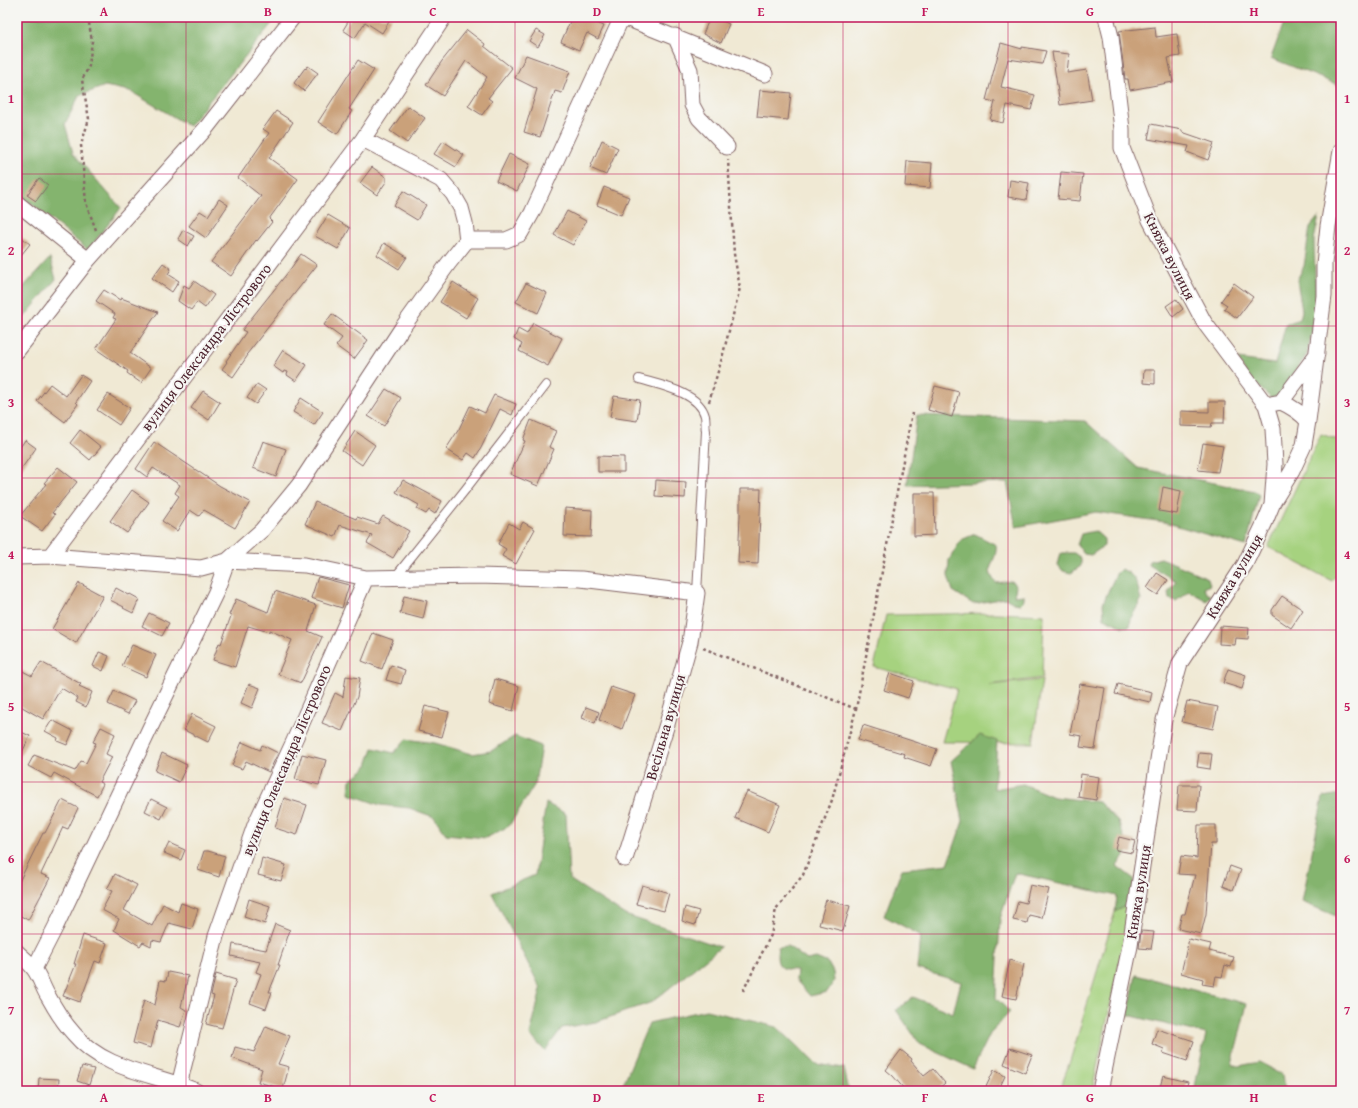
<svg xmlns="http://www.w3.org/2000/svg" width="1358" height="1108" font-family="'Gentium Book Plus',serif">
	<rect width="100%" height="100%" fill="#f6f6f2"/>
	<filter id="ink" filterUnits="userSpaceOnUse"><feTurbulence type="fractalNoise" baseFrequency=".025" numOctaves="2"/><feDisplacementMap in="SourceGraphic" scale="8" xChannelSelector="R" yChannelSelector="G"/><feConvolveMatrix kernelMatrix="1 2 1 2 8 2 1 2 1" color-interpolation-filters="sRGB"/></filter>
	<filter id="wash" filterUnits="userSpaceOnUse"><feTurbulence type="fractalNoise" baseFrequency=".012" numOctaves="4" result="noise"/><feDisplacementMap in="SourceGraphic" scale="16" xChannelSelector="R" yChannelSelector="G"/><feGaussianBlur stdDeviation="0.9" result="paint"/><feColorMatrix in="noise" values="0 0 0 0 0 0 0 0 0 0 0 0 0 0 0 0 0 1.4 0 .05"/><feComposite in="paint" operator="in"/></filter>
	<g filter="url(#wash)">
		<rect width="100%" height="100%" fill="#f0e9d4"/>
		<path fill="#a6d27f" stroke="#787855" d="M1321 434 1341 441V569L1332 581 1268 547Z
			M996 613 1044 615 1042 678 989 685 1042 680 1033 743 942 742 957 689 874 667 886 615Z
			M1132 902 1092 1091H1059L1070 1061 1115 912Z"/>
		<path fill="#84b46e" stroke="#676a4c" d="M17 17H277L189 126 130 91 105 86 79 96 65 124 73 153 121 208 88 250 17 192Z
			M1286 17H1341V86L1271 58Z
			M1319 216 1314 240 1316 314 1307 354 1279 395 1271 398 1247 376 1238 359 1275 364 1286 324 1300 319 1302 311 1297 280 1304 266 1310 227Z
			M50 258 56 279 17 326V294Z
			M917 415 1085 421 1138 468 1255 491 1259 495 1246 546 1164 522 1096 512 1016 527 1007 482 907 485Z
			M1095 531 1104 539V546L1091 555 1084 554 1077 545 1081 534Z
			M975 534 996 545C998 563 982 566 996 583L1012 581 1016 587 1014 596 1024 595V600L1020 604 1014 603 1005 598 973 604 953 591 948 576 949 560 961 540Z
			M1061 553H1074L1081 558V566L1071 573 1063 571 1058 565Z
			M1161 558 1208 578 1210 585 1203 588 1207 594 1211 595 1207 601 1189 591 1176 601 1169 599 1168 592 1176 581 1149 565 1150 561Z
			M1121 569C1137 575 1137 585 1141 600L1131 618 1130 626 1123 627 1104 618 1103 603 1116 574Z
			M980 735 997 741 994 789 1023 784 1054 797 1099 802 1118 822 1129 850 1117 866 1134 879 1132 902 1115 912 1117 896 1015 873 1000 919 996 998 1010 1012 991 1032 973 1069 920 1044 896 1010 913 997 953 1013 961 982 917 969 920 935 884 916 902 869 948 864 963 821 951 761Z
			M515 736 541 746 535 784 509 826 486 838 446 834 434 817 409 808 380 805 349 794 350 780 366 768 373 748 394 753 406 739 435 743 472 754 491 751Z
			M1341 794V918L1302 902 1323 797Z
			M546 803 566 814 569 879 625 915 721 947 652 1002 596 1022 562 1028 545 1051 530 1035 541 989 492 893 535 875Z
			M788 946 807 960 816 958 828 963 833 972 834 981 827 992 810 996 796 980 797 970C779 970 775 965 778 947Z
			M1136 975 1247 1004 1232 1064 1239 1066 1259 1062 1282 1074 1284 1091H1194L1206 1034 1128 1015Z
			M706 1010 777 1027 816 1064 844 1068 849 1091H630L621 1089 649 1023Z"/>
		<g id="blocks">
			<path fill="#caa17a" d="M351 17H392L382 33 365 22 355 38 343 30Z
				M572 17H593L592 21 604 26 598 39 587 33 579 50 561 42Z
				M710 17H714L729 24 721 43 703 34Z
				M1155 27 1156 37 1177 34 1180 56 1168 58 1173 82 1130 90 1128 79H1125L1119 31Z
				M467 30 485 44 484 46 512 68 488 98 492 101 482 115 468 106 487 77 466 61 443 96 426 85 442 61Z
				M536 30 545 35 538 47 529 41Z
				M1001 43 1022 49V47L1046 51 1042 64 1008 59 1001 87 1035 95 1031 110 1007 105 1003 123 990 120 995 102 986 100Z
				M1052 52 1069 54 1067 73 1087 70 1092 100 1060 105Z
				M526 55 570 71 562 93 555 91 540 137 524 132 537 89 515 78Z
				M358 60 374 70 349 109 352 111 337 134 318 122Z
				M308 66 318 73 304 91 294 83 305 68 306 69Z
				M760 90 791 93 788 120 757 117Z
				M408 106 425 118 407 143 390 131Z
				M276 111 293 122 269 158 298 179 269 219 272 222 257 241 256 240 231 276 211 262 261 196 238 178 269 133 263 129Z
				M1151 124 1182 130V132L1214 143 1208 160 1187 152 1189 146 1148 139Z
				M602 140 618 148 606 175 590 168Z
				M443 141 464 155 456 167 434 154Z
				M509 154 530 164 517 191 496 181Z
				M907 161 932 163 930 188 905 186Z
				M372 167 386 177V182L377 195 360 183Z
				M1061 172 1083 174 1080 201 1058 199Z
				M39 178 48 185 36 201 27 195Z
				M1010 180 1029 183 1026 200 1008 197Z
				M604 187 629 197 621 215 597 205Z
				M403 191 426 205 417 220 394 206Z
				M219 199 228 205 206 238 189 226 200 211 208 216Z
				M567 211 586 221 573 245 554 235Z
				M328 215 350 228 338 249 315 236Z
				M183 230 194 236 188 246 178 239Z
				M17 234 30 244 17 260Z
				M384 243 407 257 399 269 377 255Z
				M301 254 317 265 247 354 248 355 233 377 222 369 227 362 226 361 246 332 242 330 289 271Z
				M163 263 171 269 168 274 179 281 172 292 152 278Z
				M194 281 214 295 205 308 197 302 191 310 178 301 184 285 189 288Z
				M453 282 478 298 466 318 440 302Z
				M526 283 547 293 538 313 516 302Z
				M1234 283 1253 297 1237 318 1224 309 1227 305 1221 301Z
				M104 290 120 300 121 298 158 312 130 353 151 368 141 383 127 373 128 371 96 349 116 319 113 318 115 314 96 301Z
				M1176 299 1183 309 1173 317 1166 306Z
				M332 314 368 340 354 359 336 346 342 338 324 325Z
				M533 323 562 338 548 366 519 351 522 344 514 339 518 329 527 334Z
				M283 350 307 365 296 381 287 375 288 372 284 371 283 373 273 366Z
				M1144 370H1155V384L1143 383Z
				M81 375 90 381 76 402 78 404 65 422 37 401 50 384 66 396Z
				M257 384 266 390 256 404 247 398Z
				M935 386 959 392 952 417 928 410Z
				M386 389 401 398 384 426 368 416Z
				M203 391 220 402 209 420 191 408Z
				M108 394 130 408 119 425 97 410Z
				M494 395 516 404 512 415 500 409 481 448 475 458 468 453 463 460 446 449 459 429 470 406 485 413Z
				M614 396 640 400 637 421 610 417Z
				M301 398 323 412 314 425 293 412Z
				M1209 402H1225L1224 423H1212L1211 427 1181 426V411L1209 412Z
				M531 420 556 431 549 447 554 449 538 486 510 474 525 441 523 440Z
				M80 430 101 447 90 460 70 443Z
				M355 431 375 445 362 465 342 451Z
				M25 440 36 448 17 475V452Z
				M263 441 286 449 276 477 253 468Z
				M154 442 220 486 250 502 235 528 204 510 199 516 190 510 177 531 162 521 179 496 175 493 180 485 153 468 147 477 136 469Z
				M1203 443 1223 446 1218 472 1198 470Z
				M598 456 624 457V472H598Z
				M58 467 77 482 52 513 55 514 42 531 20 516 46 484 44 483Z
				M403 480 442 501 435 514 429 510 426 514 417 509 419 505 396 492Z
				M656 480 686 482 685 498 655 496Z
				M1163 487 1181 491 1177 514 1159 511Z
				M740 489H761L758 564 738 563 740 515Z
				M132 490 149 502 127 533 110 521Z
				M914 493H934L935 535 914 536Z
				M315 502 356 519 357 517 378 524 383 516 409 531 393 558 367 543 372 535 340 525 335 537 305 524Z
				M565 508 592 510 591 537 564 536Z
				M523 522 535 529 516 564 502 556 506 549 498 544 509 523 519 529Z
				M1157 573 1168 580 1158 595 1147 588Z
				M318 577 349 585 342 608 311 598Z
				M79 583 103 596 76 643 52 629Z
				M116 588 129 595 130 594 139 599 133 613 123 608 124 607 110 600Z
				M275 591 316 605 308 631 322 637 301 683 278 674 292 640 269 630V632L248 626 235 667 213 660 219 643 221 644 231 616 229 615 236 599 268 612Z
				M404 596 427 601 423 619 400 613Z
				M1282 596 1303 610 1291 628 1272 615V610Z
				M149 613 169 623 162 636 142 626Z
				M1220 626 1249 628 1248 639 1236 638 1235 645 1219 644Z
				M373 633 393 640 382 669 362 661Z
				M132 645 156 655 146 677 122 666Z
				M99 652 109 656 103 671 93 666Z
				M41 662 81 684 79 686 92 692 86 707 76 702 78 698 61 688 43 719 17 704V668L32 676Z
				M391 665 405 670 401 684 386 680Z
				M1228 669 1246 675 1242 689 1223 683Z
				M890 673 914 681 908 698 884 690Z
				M346 676 360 678 357 697 342 731 322 723 335 693 343 697Z
				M495 679 519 686 513 711 489 704Z
				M249 684 260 688 252 708 241 703Z
				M1080 684 1105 688 1095 749 1080 747 1082 736 1070 734Z
				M1118 684 1152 692 1150 702 1115 694Z
				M611 687 635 695 622 729 599 720Z
				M114 691 135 701 128 714 108 704Z
				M1187 701 1218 707 1213 729 1182 722Z
				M425 706 449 712 442 737 418 731Z
				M586 707 599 712 595 723 582 718Z
				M192 714 216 726 208 742 184 730Z
				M52 720 73 731 67 745 57 741 58 738 45 731Z
				M863 725 937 749 931 766 904 757 905 754 858 740Z
				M101 727 115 734 106 754 112 757 99 782 103 784 97 796 54 773 51 778 28 766 34 755 75 771 81 761 86 763 96 743 93 742Z
				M17 730 30 736 17 763Z
				M242 742 260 750 262 745 278 753 269 772 246 761 242 769 232 765Z
				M162 753 187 765 179 782 155 771Z
				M1199 753 1212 754 1210 769 1197 767Z
				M302 754 326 760 319 785 295 779Z
				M1081 774 1099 777 1096 800 1078 797Z
				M1179 785H1199L1197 811 1177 810Z
				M747 791 780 805 768 832 735 818Z
				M284 798 307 805 297 835 275 828Z
				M151 799 167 807 161 819 145 811Z
				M62 800 78 808 68 829 63 827 41 874 50 878 28 920 17 914V886L43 833H45Z
				M1198 825H1216V844H1211L1206 914 1201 934 1178 929 1182 914H1185L1195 875 1178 874 1181 856 1197 858Z
				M1119 837 1135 841 1132 853 1116 850Z
				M169 843 185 850 181 860 164 853Z
				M204 851H208L225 856 219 877 198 870Z
				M262 858 286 865 281 881 258 875Z
				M1230 866 1241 870 1233 890 1223 886Z
				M115 874 137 885 124 910 152 926 163 904 178 912 181 903 198 909 192 929 169 923 161 942 152 940 151 946 143 942 140 946 114 930 119 919 102 910 112 891 107 889Z
				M642 885 669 893 664 911 636 904Z
				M1030 885 1049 889 1042 918 1029 915 1027 923 1013 920 1018 901 1026 903Z
				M249 899 270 906 265 924 244 917Z
				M826 900 850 906 843 931 819 925Z
				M685 907 699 911 695 925 682 921Z
				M275 924 290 930 278 965H280L269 992H272L266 1009 250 1003 261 974 256 972 260 962 231 956 233 944 266 950Z
				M1141 931 1154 932 1151 949 1139 948Z
				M83 935 107 943 100 963 95 961 80 1002 63 996 76 964H74Z
				M1189 939 1211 944 1209 951 1234 957 1231 967 1225 965 1222 977 1216 976 1214 986 1202 984 1203 979 1181 973Z
				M1010 960 1024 964 1016 999 1002 996Z
				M168 972 188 976 181 1007 186 1010 180 1027 158 1020 151 1048 133 1043 144 1000 155 1005 160 980 166 981Z
				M216 974 236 980 222 1028 206 1024 214 996 211 995Z
				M266 1026 290 1036 278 1064 289 1067 283 1089 258 1082 262 1069 232 1058 235 1047 254 1052Z
				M1157 1029 1194 1041 1187 1061 1163 1053 1164 1049 1152 1044Z
				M1010 1048 1032 1055 1025 1073 1004 1064Z
				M901 1050 912 1059 911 1061 924 1076 933 1069 945 1083 936 1091H906L893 1076 886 1070Z
				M82 1066 94 1069 89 1085 77 1081Z
				M994 1070 1005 1076 998 1091H984Z
				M1163 1076 1188 1082 1185 1091H1159Z
				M39 1078 59 1079 58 1091H38Z"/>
		</g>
	</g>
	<g filter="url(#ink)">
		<use href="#blocks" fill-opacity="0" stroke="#846666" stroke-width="1"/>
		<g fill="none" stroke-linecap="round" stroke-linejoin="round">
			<defs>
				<path id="lane" d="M639 379C659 385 699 392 705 416 706 420 705 427 706 431L697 593
					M396 576 465 490 546 385"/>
				<path id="street" d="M624 17 765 74
					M675 36 690 70 692 105 699 118 727 147
					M363 139 441 180 453 194 461 208 465 223 467 240
					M17 203 88 260
					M17 351 88 260 207 127 293 17
					M1281 402C1292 407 1300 412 1308 421
					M1266 405 1281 402 1317 354
					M1273 502 1292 471 1304 445 1308 421 1324 296V264L1328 226 1341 151
					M50 556 201 568 227 561 305 565 366 578 477 576 581 579 697 593 690 642 667 724 625 859
					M17 557 50 556 363 139 444 17
					M17 952C22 957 30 963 34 969 40 977 43 988 48 996 55 1009 64 1023 74 1034 105 1071 154 1073 196 1091
					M34 969 56 926 150 728 216 592 227 561 262 530 299 485 402 328 448 264 467 240H506L520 234 532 213 622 17
					M179 1085 216 936 255 825 294 741 366 578
					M1100 1091 1130 946 1164 720 1180 663 1245 564 1265 522 1272 505 1275 464 1273 429 1266 405 1204 322 1150 220 1122 148V129L1111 37 1106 17"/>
			</defs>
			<use href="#lane" stroke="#846666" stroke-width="10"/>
			<use href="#street" stroke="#846666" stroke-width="17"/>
			<path stroke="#846666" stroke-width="2.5" stroke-dasharray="3 3" stroke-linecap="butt" d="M88 17 92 41 89 66 82 80 89 119 81 145 86 203 96 230
				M709 402 722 358 740 288 734 254 728 160
				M703 648 856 709
				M743 991 771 935 776 909 803 875 832 800 856 709 912 413"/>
			<use href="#lane" stroke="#fff" stroke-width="8"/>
			<use href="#street" stroke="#fff" stroke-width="15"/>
		</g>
	</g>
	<path fill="none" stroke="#c2185b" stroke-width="1" stroke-opacity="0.55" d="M186 17V1091M350 17V1091M515 17V1091M679 17V1091M843 17V1091M1008 17V1091M1172 17V1091M17 174H1341M17 326H1341M17 478H1341M17 630H1341M17 782H1341M17 934H1341"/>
	<g text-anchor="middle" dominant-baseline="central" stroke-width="4" stroke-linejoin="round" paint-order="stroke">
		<g font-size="15" fill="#4a1f2b" stroke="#f6f6f2">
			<text transform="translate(1170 256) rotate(63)">Княжа вулиця</text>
			<text transform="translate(206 347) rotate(-53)">вулиця Олександра Лістрового</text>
			<text transform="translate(1234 576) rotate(-59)">Княжа вулиця</text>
			<text transform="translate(665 727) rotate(-74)">Весільна вулиця</text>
			<text transform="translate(286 760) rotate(-67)">вулиця Олександра Лістрового</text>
			<text transform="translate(1138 892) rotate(-81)">Княжа вулиця</text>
		</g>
	</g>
	<rect width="1358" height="1108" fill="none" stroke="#f6f6f2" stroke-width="44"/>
	<rect x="22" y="22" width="1314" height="1064" fill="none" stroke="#c2185b" stroke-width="1.5"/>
	<g font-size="13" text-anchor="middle" font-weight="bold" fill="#c2185b">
		<text x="104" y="16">A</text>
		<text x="268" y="16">B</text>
		<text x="433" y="16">C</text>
		<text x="597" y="16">D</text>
		<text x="761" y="16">E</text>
		<text x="925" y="16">F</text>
		<text x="1090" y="16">G</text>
		<text x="1254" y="16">H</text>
		<text x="11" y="103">1</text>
		<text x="1347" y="103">1</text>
		<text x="11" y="255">2</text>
		<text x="1347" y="255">2</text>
		<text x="11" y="407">3</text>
		<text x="1347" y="407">3</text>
		<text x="11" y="559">4</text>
		<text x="1347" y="559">4</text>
		<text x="11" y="711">5</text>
		<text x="1347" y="711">5</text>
		<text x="11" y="863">6</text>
		<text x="1347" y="863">6</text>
		<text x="11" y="1015">7</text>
		<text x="1347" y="1015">7</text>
		<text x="104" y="1102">A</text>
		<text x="268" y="1102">B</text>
		<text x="433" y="1102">C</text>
		<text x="597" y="1102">D</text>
		<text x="761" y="1102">E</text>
		<text x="925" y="1102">F</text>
		<text x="1090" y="1102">G</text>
		<text x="1254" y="1102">H</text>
	</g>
</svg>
